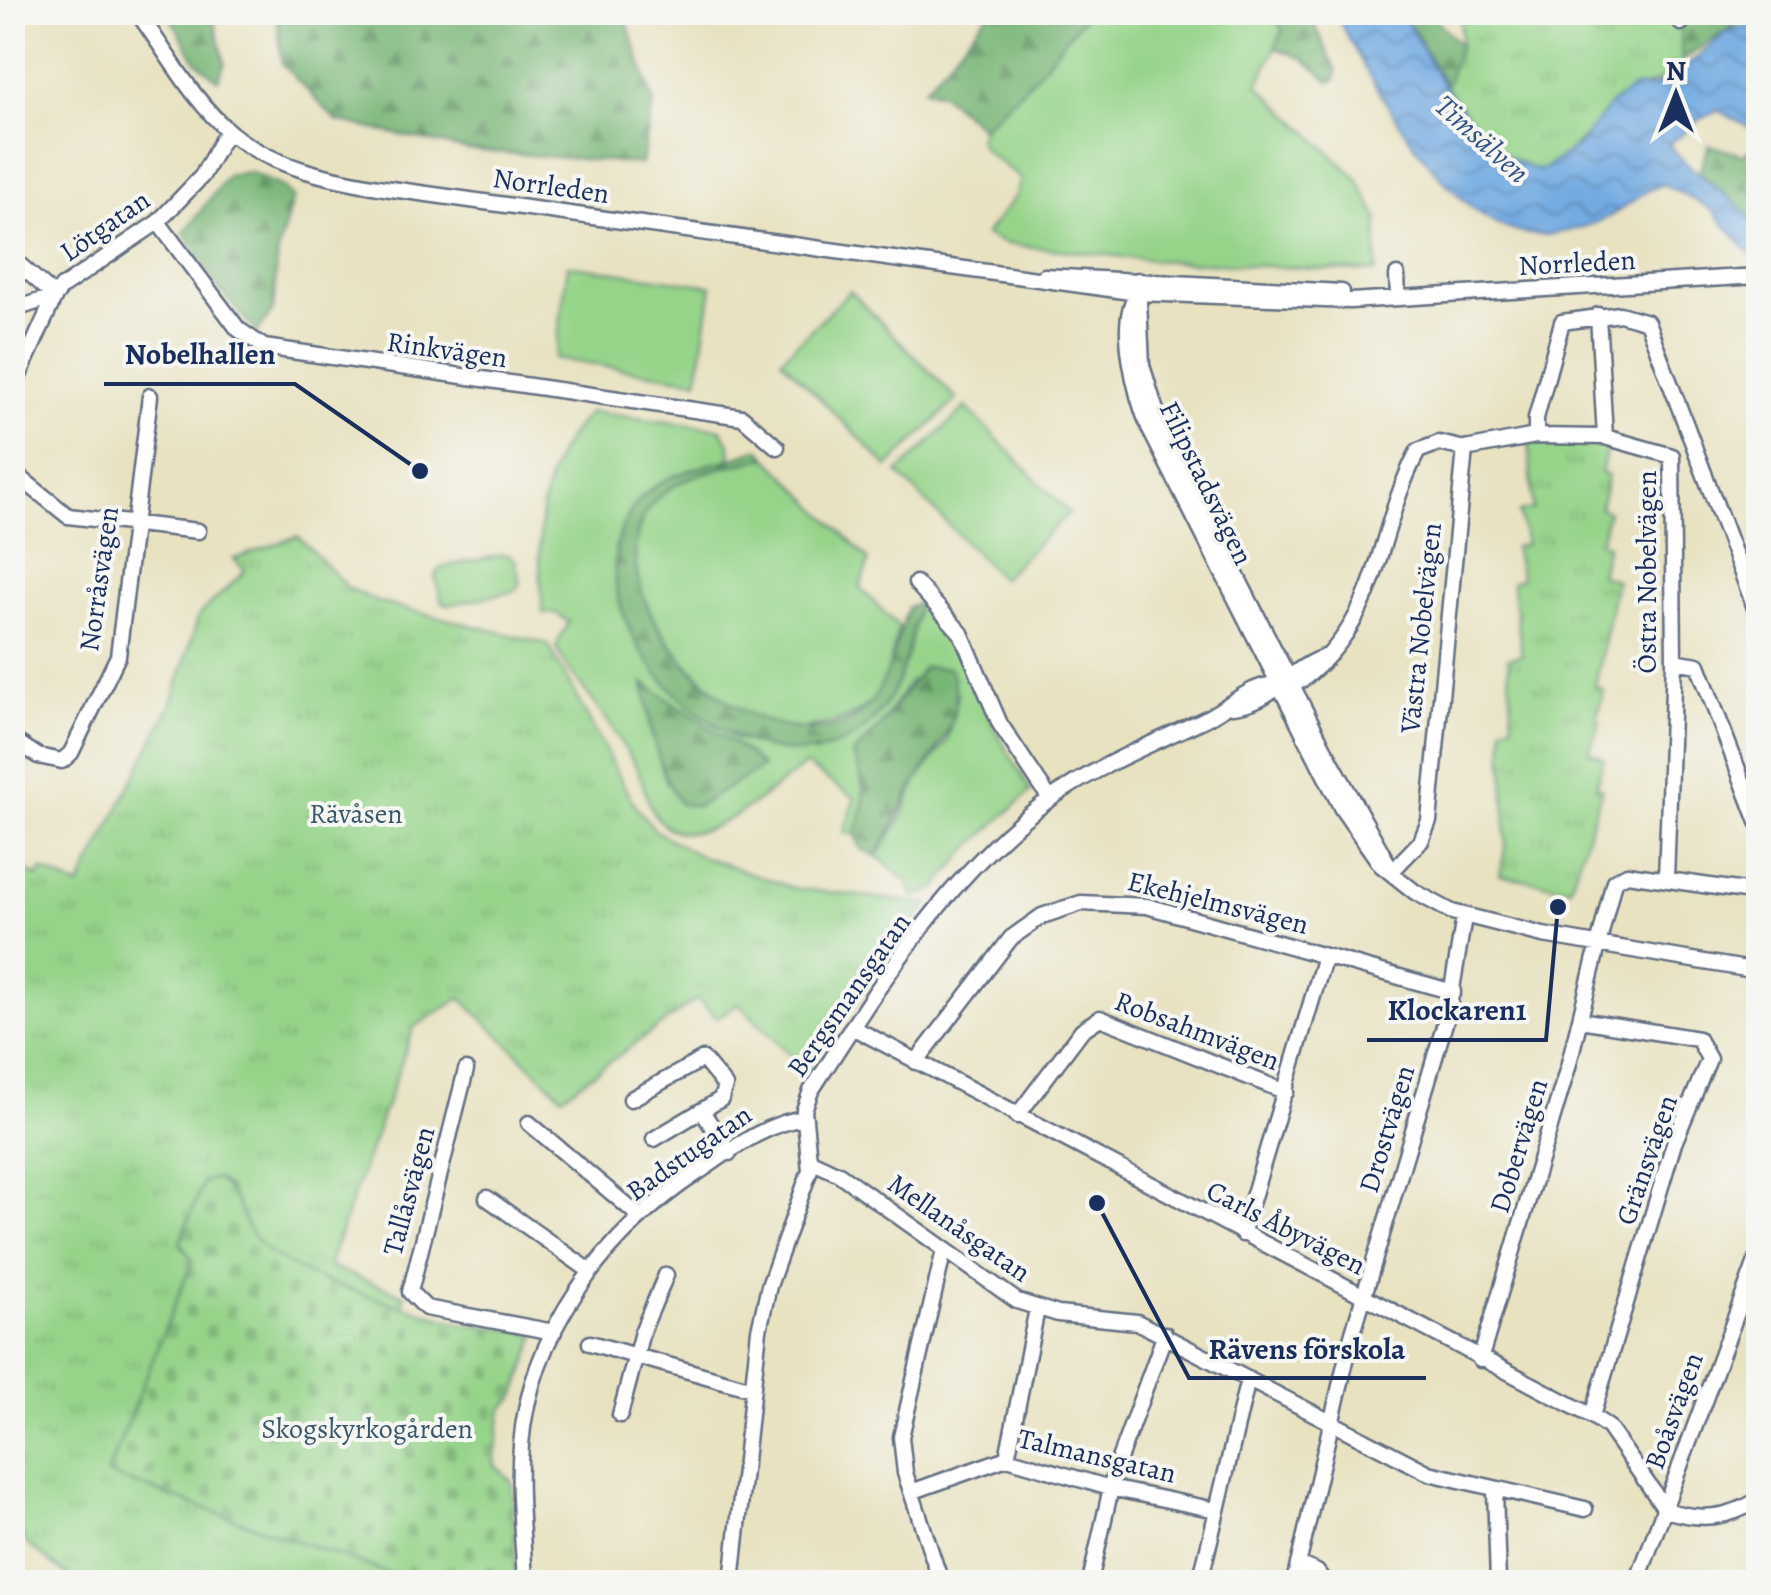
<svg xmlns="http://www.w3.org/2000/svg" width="1771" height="1595" font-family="Alegreya,serif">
	<defs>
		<pattern id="forest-firs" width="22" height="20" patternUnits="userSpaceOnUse" patternTransform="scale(2.5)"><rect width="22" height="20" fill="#78b676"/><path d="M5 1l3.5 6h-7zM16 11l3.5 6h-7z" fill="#629464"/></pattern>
		<pattern id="cemetery-stones" width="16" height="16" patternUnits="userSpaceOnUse" patternTransform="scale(2.5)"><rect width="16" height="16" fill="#96d48a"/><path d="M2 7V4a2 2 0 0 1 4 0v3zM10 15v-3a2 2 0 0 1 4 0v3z" fill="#81b67a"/></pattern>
		<pattern id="park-tufts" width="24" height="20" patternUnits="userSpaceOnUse" patternTransform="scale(2.5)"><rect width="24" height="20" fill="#96d48a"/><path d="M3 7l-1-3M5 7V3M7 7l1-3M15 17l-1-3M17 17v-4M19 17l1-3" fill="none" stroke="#81b67a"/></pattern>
		<pattern id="water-waves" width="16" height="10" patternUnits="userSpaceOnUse" patternTransform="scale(2.5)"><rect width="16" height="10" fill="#73abe2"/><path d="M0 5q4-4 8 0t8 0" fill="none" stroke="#5e8cba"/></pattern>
	</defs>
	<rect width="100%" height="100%" fill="#f6f6f2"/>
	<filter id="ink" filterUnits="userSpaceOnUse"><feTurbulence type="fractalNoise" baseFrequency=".01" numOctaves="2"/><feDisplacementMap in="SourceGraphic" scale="20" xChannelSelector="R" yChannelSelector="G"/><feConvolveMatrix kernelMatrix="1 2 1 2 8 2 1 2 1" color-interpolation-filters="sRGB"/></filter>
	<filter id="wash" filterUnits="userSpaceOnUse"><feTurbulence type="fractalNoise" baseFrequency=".0048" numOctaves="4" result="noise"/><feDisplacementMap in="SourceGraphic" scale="40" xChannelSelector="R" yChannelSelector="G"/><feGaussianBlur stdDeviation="2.25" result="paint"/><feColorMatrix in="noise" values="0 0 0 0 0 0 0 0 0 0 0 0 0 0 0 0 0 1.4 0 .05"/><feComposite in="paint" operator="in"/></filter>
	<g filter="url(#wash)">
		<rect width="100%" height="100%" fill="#e8e2c1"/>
		<path fill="#96d48a" stroke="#588274" stroke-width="2.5" fill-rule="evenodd" d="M1157 12 1271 13 1284 29 1258 85 1357 178 1378 219 1376 272 1152 260 1006 244 985 235 1016 195 1021 179 983 149 978 138 982 128 1032 80 1087 13Z
			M568 265 712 286 698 380 555 359Z
			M850 291 957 399 888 467 781 359Z
			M966 407 1069 513 1001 579 898 473Z
			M590 412 721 429 730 444 731 462C653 476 657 482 615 547L659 676 735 739 817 753 897 683 919 602 958 643 993 725 1031 791 970 847 935 889 914 897 909 883 877 856 901 818 916 782 947 741 958 693 910 681 879 728 853 754C866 786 868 802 855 834L844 833 855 798 805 765C774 786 688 871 653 812 644 796 644 777 633 762 623 747 615 730 604 716 587 691 568 674 556 646L569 622 556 613H543C537 540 533 467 590 412ZM645 684 761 767 732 784H667L651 733Z
			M767 457 869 560 860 588 899 627C893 647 889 675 878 693 869 708 851 717 835 722 816 727 793 733 774 726 702 703 581 567 660 496 688 471 732 466 767 457Z
			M507 554 515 560 520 583 515 591 449 605 442 602 435 577 442 567Z"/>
		<path fill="url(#forest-firs)" stroke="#4a726a" stroke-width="2.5" d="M990 12 1087 13 1032 80 982 128 941 93 924 89Z
			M1638 12 1733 13 1740 22 1676 64Z
			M168 13H212L225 63 218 80 196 61Z
			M277 13H624L654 103 641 164 468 150 337 121 282 64Z
			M1271 13H1309L1337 72 1335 80 1329 81 1303 58 1275 48 1283 29Z
			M1402 13H1431L1460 46 1446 86Z
			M1758 144V224L1699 172 1709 145 1743 155Z
			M249 172 283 187 293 197 278 251 273 310 257 333 218 288 184 233 228 175Z
			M759 448 767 457C732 466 688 471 660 496 572 576 740 774 850 720 886 703 895 642 908 607L919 602C913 628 908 659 897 683 815 866 544 643 632 509 660 466 716 469 759 448Z
			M924 667 950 668C967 720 942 739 917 780 902 804 892 831 877 856L861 849 855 834C868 802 866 786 853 754L879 728Z
			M644 683 749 754 762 767 698 806 680 804C656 767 650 726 644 683Z"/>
		<path fill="url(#cemetery-stones)" stroke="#588274" stroke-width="2.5" d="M216 1178 322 1281 459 1323 537 1333 515 1397 502 1409 494 1464 512 1482 516 1582H413L107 1474 192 1261 180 1242 203 1182Z"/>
		<path fill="url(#park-tufts)" stroke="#588274" stroke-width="2.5" d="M1461 13H1680L1682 71C1658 85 1636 86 1616 100 1608 106 1603 117 1596 125 1579 144 1563 158 1540 171 1495 159 1472 122 1446 86L1460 46Z
			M1529 443H1608L1601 473 1608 476 1600 508 1608 511 1600 543 1607 545 1600 575 1616 580 1595 687 1604 690 1596 719 1600 721 1589 752 1604 758 1596 786 1602 789 1570 888 1500 875 1506 843 1503 726 1513 724 1508 658 1522 655 1512 582 1521 579 1514 547 1526 544 1519 512 1533 509Z
			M298 536 348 588 377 602 548 644 635 806 657 832 698 855 793 888 928 904 806 1070 738 1003 717 1018 697 999 562 1096 461 998 414 1027 328 1266 405 1295 401 1306C360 1293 289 1274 259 1243 240 1224 240 1194 216 1178L203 1182 180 1242 192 1261 107 1474 413 1582H76L28 1545 13 1520V863L38 877 42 870 79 887 172 703 199 615 245 571 234 559Z"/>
		<path fill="url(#water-waves)" stroke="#476da0" stroke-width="2.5" d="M1335 13H1402C1434 69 1473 153 1540 171L1578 146 1611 104 1634 88 1654 87 1682 71 1727 31 1758 22V128L1752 129 1718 110C1692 120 1691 131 1669 143 1675 161 1739 201 1758 224V263L1711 209 1663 184C1642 191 1629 205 1610 216 1594 225 1570 231 1551 234 1457 248 1372 81 1335 13Z"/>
	</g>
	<g filter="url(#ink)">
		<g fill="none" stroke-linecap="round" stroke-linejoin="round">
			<defs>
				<path id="minor" d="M137 12C167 52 193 102 232 134 274 168 332 179 384 188L1138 293 1350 301 1758 276
					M1681 23 1684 12
					M158 222 238 329 264 347 742 417 777 447
					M12 258 55 296 12 391
					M1397 275 1398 296
					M1044 276 1342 292
					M1138 280 1142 365 1160 424 1324 748 1387 862
					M1138 293C1115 321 1137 400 1150 430L1342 809 1381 865 1415 892 1452 912 1543 935 1758 971
					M12 310 55 296 62 287 158 222 202 176 223 138 233 135
					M1598 315 1605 437 1672 456 1674 661 1666 879
					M1536 436V418L1562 322 1620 314 1647 322 1758 616
					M12 471 68 516 198 531
					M916 583 961 633 1000 724 1050 799
					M1674 661 1698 665 1758 822
					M1290 678 1302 680C1384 617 1374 534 1418 451L1439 443 1465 449
					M1233 706C1275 702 1288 667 1328 656
					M12 739 38 756 62 761 71 753 118 656 150 396
					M1392 871 1421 841 1429 821 1465 449 1536 436 1605 437
					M1580 1020 1698 1039 1709 1059 1674 1143 1592 1416
					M852 1027 1592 1416 1608 1427 1666 1510C1700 1521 1727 1519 1758 1500
					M916 1062 1011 938 1042 916 1081 903 1147 906 1453 992
					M466 1070 410 1292 426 1308 554 1332
					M631 1099 703 1059 725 1086 721 1099 654 1139
					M702 1111 729 1153
					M1017 1116 1082 1030 1100 1018 1286 1092
					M529 1123 639 1216
					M811 1161 839 1174 1017 1301 1058 1314 1137 1322 1429 1473 1585 1509
					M487 1198 590 1271
					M1242 1234 1325 956
					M590 1343 752 1389
					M1480 1360 1568 1067 1614 881 1627 874 1758 893
					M620 1415 642 1332 666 1275
					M1007 1458 1037 1309
					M1495 1490 1498 1582
					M911 1492 1007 1458 1110 1488 1216 1510
					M1298 1564 1317 1572 1324 1582
					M525 1582C523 1537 517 1490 521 1445 530 1332 605 1234 697 1173 730 1151 765 1123 805 1118
					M732 1582 759 1330 769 1286 810 1170 804 1110 811 1091C877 989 947 874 1047 801 1095 767 1151 744 1203 720 1225 710 1255 681 1277 685
					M941 1582 905 1473 901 1437 944 1250
					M1090 1582 1115 1470 1165 1334
					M1200 1582 1248 1379
					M1294 1582 1351 1339 1448 1013 1464 917
					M1637 1582 1758 1256"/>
			</defs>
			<use href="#minor" stroke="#636e81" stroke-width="19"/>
			<use href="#minor" stroke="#fff" stroke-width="14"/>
		</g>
	</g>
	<g text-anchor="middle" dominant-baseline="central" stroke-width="8" stroke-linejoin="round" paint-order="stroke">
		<g font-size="28" fill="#1b2f5e" stroke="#f6f6f2">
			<text transform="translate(551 186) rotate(8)">Norrleden</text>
			<text transform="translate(105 226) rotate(-35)">Lötgatan</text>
			<text transform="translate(1577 263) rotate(-3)">Norrleden</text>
			<text transform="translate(447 350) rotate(8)">Rinkvägen</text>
			<text transform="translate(1206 483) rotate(64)">Filipstadsvägen</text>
			<text transform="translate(1647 572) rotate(-90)">Östra Nobelvägen</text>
			<text transform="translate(99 579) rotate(-82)">Norråsvägen</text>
			<text transform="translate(1421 628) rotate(-84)">Västra Nobelvägen</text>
			<text transform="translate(1218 903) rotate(14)">Ekehjelmsvägen</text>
			<text transform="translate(849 995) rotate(-55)">Bergsmansgatan</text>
			<text transform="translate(1197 1031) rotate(21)">Robsahmvägen</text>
			<text transform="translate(1387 1129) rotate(-73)">Drostvägen</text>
			<text transform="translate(1519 1146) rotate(-73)">Dobervägen</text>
			<text transform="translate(689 1153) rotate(-35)">Badstugatan</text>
			<text transform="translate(1647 1160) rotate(-71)">Gränsvägen</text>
			<text transform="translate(409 1191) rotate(-75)">Tallåsvägen</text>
			<text transform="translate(959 1228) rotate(35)">Mellanåsgatan</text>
			<text transform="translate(1286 1228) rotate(27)">Carls Åbyvägen</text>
			<text transform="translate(1674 1411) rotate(-70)">Boåsvägen</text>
			<text transform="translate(1097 1456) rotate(13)">Talmansgatan</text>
		</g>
		<g font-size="28" fill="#3a5869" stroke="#f6f6f2">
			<text x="356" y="814">Rävåsen</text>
			<text x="367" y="1429">Skogskyrkogården</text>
		</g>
		<g font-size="30" font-style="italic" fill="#355486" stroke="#f6f6f2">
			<text transform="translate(1482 139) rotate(42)">Timsälven</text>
		</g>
	</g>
	<path fill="none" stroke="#1b2f5e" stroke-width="4" d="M420 471L295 384H104M1558 907L1546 1040H1367M1097 1203L1189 1378H1426"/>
	<g fill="#1b2f5e" stroke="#f6f6f2" stroke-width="4">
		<circle cx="420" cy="471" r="10"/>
		<circle cx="1558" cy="907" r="10"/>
		<circle cx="1097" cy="1203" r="10"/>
	</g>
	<g font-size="30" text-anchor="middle" font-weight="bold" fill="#1b2f5e" stroke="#f6f6f2" stroke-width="8" stroke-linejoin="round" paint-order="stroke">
		<text x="200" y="364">Nobelhallen</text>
		<text x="1457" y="1020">Klockaren1</text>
		<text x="1307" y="1359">Rävens förskola</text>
	</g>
	<rect width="1771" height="1595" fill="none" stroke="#f6f6f2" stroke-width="50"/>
	<g transform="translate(1676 95)" stroke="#f6f6f2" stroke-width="8" paint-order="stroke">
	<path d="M0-8L18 38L0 25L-18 38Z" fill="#1b2f5e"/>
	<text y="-15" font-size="28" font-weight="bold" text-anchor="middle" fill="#1b2f5e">N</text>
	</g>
</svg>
